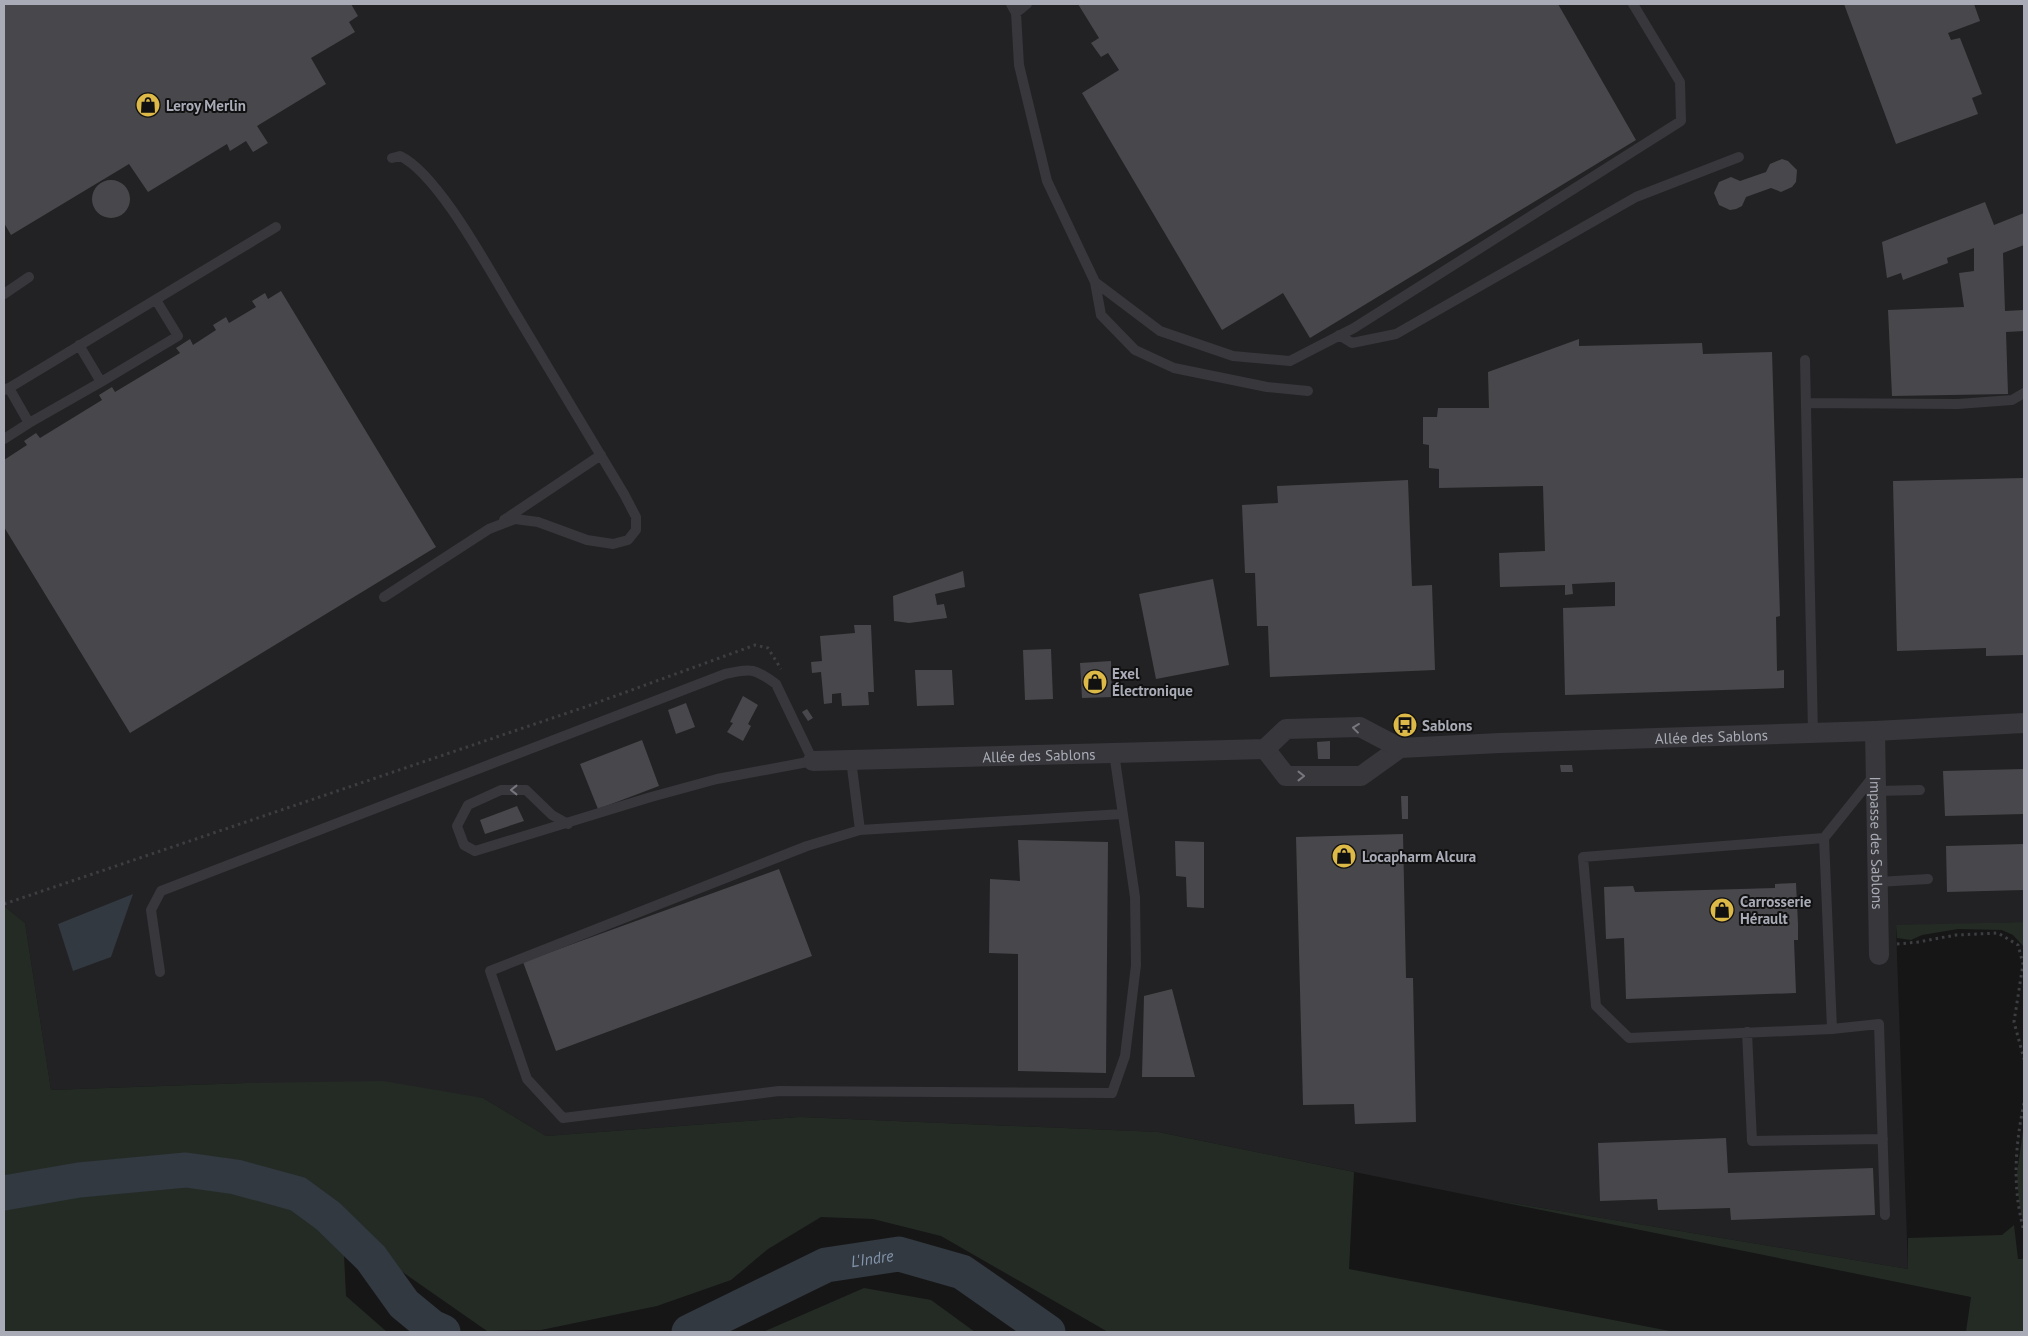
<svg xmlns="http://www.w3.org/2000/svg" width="2028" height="1336" font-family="'PT Sans',sans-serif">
	<rect width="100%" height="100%" fill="#161617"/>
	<path fill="#222224" d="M4 4H2024V922L1896 926 1908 1269 1482 1198 1158 1132 800 1117 546 1136 483 1098 247 1083 51 1090 25 923 4 906Z"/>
	<path fill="#242b25" d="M4 906 25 923 51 1090 247 1083 383 1081 483 1098 546 1136 800 1117 1158 1132 1354 1172 1349 1269 1675 1332H1108L941 1236 873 1219 821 1217 768 1249 731 1280 657 1306 541 1330 487 1331 391 1264 344 1255 346 1296 387 1332H4Z
		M2024 922V947L2013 935 2002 930 1958 929 1922 935 1911 940 1897 938 1896 925Z
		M2024 1124V1227L2019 1202 2017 1173Z
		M1482 1198 1908 1269V1238L2002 1235 2014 1225 2018 1259H2024V1332H1966L1971 1297Z
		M864 1288 931 1300 975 1332H763Z"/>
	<path fill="#323940" d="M133 894 111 957 73 971 58 924Z"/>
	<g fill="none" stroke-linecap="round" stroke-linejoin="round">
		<g stroke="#323940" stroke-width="35">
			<path d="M4 1193 79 1180 186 1170 236 1177 298 1194 328 1216 371 1258 404 1304 432 1327 443 1332"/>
			<path id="s1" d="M689 1332 826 1265 899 1254 962 1272 1048 1332"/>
		</g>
	</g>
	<path fill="#48484c" d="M4 4H351L358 16 349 22 355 32 311 58 326 84 257 126 268 143 253 152 246 141 230 151 227 144 148 192 129 164 11 235 4 223Z
		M1078 4H1558L1636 140 1310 338 1283 293 1222 330 1082 93 1119 70 1108 53 1101 57 1091 43 1099 38Z
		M1844 4H1974L1980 21 1948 33 1951 40 1960 38 1982 94 1972 98 1978 114 1896 144Z
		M1782 159 1788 161 1797 170 1796 182 1792 187 1781 192 1771 188 1746 197 1742 206 1736 209 1730 210 1719 205 1714 193 1719 182 1731 177 1740 181 1766 172 1770 164Z
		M92 199a19 19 0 1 1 38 0a19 19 0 1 1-38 0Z
		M1985 202 1994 225 2024 213V245L2003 253 2005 311 2024 310V331L2006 332 2008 394 1892 396 1888 310 1964 307 1959 273 1974 271V248L1947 258 1948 263 1903 280 1901 273 1887 278 1882 242Z
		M281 291 436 547 130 733 4 527V460L27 445 24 441 36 433 40 438 102 400 99 395 112 387 115 392 180 353 176 348 190 339 193 345 216 330 213 325 226 317 229 323 256 307 252 301 265 293 268 299Z
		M1579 339V346L1702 343 1703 354 1772 352 1780 616 1776 617 1777 671 1784 670V688L1565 695 1563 608 1615 606V582L1572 584 1573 594 1565 595V585L1500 587 1499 553 1545 551 1543 486 1439 488V469L1429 468V445L1423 444V417H1437L1438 408H1489L1488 372Z
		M2024 478V655L1986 656V648L1897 651 1893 481Z
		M1408 480 1412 586 1432 585 1435 670 1270 677 1268 626H1257L1255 573H1245L1242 505 1278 503 1277 486Z
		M963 571 965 587 935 594 937 605 944 604 947 618 909 623 894 621 893 596Z
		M1213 579 1229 665 1156 679 1139 594Z
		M854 625H871L874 692H868L869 705 842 706 841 693 832 694V703L824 704 821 672 812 673 811 662 822 661 820 636 855 633Z
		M1051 649 1053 699 1025 700 1023 650Z
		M1111 661 1112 697 1082 698 1080 663Z
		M915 670H952L954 705 917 706Z
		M743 696 758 705 748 724 751 726 743 741 727 732 733 723 730 722Z
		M686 703 695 727 676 734 668 710Z
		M807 709 813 718 808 721 802 712Z
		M642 740 659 786 598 809 580 764Z
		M1330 741V759H1318L1317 742Z
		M1560 765H1572L1573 772H1561Z
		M2024 769V814L1945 816 1943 771Z
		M1401 796H1408V819H1402Z
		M517 806 524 821 485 834 480 820Z
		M1403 834 1406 978H1413L1416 1122 1355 1124 1354 1104 1303 1105 1296 837Z
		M1018 840 1108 842 1106 1073 1018 1071V954L989 953 990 879 1020 881Z
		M1175 841 1204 842V908L1187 907 1186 877 1176 876Z
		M2024 844V890L1947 892 1946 846Z
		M779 869 812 956 556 1051 523 962Z
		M1796 883 1798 924V940H1794L1796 993 1626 999 1624 938 1606 939 1604 887 1633 886 1635 892 1775 888V884Z
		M1172 989 1195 1077H1142L1144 996Z
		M1726 1138 1728 1173 1873 1168 1875 1215 1731 1220 1730 1208 1658 1210 1657 1199 1600 1201 1598 1143Z"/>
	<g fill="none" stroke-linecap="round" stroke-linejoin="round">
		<path stroke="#3d3e42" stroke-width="3" stroke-dasharray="2.5 4" stroke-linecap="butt" d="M4 904 585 707 755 645 768 648 781 669
			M1897 944 1918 942 1956 935 1998 933 2018 945 2023 964 2014 1022 2024 1059
			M2024 1103C2015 1147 2012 1187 2024 1231"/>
		<path stroke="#37373c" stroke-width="10" d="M1011 4 1016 13 1019 65 1047 181 1095 282 1160 331 1233 356 1290 361 1354 328 1681 121 1680 82 1633 4
			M1016 13 1027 4
			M1095 282 1101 315 1135 350 1174 368 1267 387 1308 391
			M4 294 29 277
			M1339 335 1352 343 1396 334 1636 197 1739 157
			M1805 360 1813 733
			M101 382 178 336 156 300
			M9 388 276 227
			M1806 403 1958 404 2012 400 2024 393
			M29 423 101 382 79 345
			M4 439 29 423 9 388 4 390
			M504 520 601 455
			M384 597 489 529 515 519 538 522 587 540 613 544 628 540 636 530V517L624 494C588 434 552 374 516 314 492 275 439 174 400 156L392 158
			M851 760 860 830 807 846 490 971 527 1079 563 1118 779 1091 1112 1093 1125 1056 1136 965 1135 897 1114 753
			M1873 777 1824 838 1832 1029 1879 1024 1885 1215
			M1876 791 1920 790
			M860 830 1122 814
			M1824 838 1583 857 1596 1006 1629 1038 1832 1029
			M1878 882 1928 879
			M160 972 151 910 161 891 725 674C751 669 753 667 776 684L813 761 717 779 651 797 475 851 464 845 457 826 468 805 501 790H526L552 815 568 824
			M1747 1032 1752 1141 1883 1139"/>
		<g stroke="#37373c" stroke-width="20">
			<path id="s2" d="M1875 731 1879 955"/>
			<path d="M1265 749 1286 776H1361L1400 748"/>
			<path id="s3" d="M813 761 1265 749 1286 729 1360 727 1400 748 1500 743 1875 731 2024 723"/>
		</g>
	</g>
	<defs><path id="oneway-chevron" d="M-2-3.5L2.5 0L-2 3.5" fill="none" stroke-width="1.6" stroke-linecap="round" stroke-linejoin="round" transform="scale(1.25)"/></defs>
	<g stroke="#76777f">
		<use href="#oneway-chevron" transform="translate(1356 728) rotate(-173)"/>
		<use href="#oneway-chevron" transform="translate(1301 776)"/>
		<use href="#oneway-chevron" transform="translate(514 790) rotate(-180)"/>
	</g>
	<defs>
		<symbol id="shop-disc" viewBox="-11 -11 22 22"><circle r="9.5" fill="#ddb948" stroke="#111112"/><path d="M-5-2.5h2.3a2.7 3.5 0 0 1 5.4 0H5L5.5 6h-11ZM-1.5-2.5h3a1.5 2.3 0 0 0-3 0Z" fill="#111"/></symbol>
		<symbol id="bus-disc" viewBox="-11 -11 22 22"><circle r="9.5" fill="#ddb948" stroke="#111112"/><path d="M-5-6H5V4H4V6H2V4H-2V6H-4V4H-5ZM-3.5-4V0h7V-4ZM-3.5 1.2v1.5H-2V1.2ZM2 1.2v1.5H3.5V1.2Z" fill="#111"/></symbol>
	</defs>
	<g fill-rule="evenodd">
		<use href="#shop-disc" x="134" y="91" width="28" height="28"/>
		<use href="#shop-disc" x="1081" y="668" width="28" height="28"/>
		<use href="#bus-disc" x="1391" y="711" width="28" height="28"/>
		<use href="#shop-disc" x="1330" y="842" width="28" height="28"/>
		<use href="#shop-disc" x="1708" y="896" width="28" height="28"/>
	</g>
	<g text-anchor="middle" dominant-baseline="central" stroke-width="4" stroke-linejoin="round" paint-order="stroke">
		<g font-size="15" font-weight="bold" fill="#a9acb6" stroke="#111112" text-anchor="start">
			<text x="166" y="105">Leroy Merlin</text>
			<text x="1112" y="673">Exel<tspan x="1112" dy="17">Électronique</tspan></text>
			<text x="1422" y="725">Sablons</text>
			<text x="1362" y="856">Locapharm Alcura</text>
			<text x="1740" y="901">Carrosserie<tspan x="1740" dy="17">Hérault</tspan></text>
		</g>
		<g font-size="15" fill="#a9acb6" stroke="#111112">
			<text stroke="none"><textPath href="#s3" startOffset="912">Allée des Sablons</textPath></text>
			<text stroke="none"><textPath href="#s3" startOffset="226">Allée des Sablons</textPath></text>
			<text stroke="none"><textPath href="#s2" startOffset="112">Impasse des Sablons</textPath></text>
		</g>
		<g font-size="16" font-style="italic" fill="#8496ad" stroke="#111112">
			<text stroke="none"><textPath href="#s1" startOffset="199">L'Indre</textPath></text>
		</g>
	</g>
	<rect width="2028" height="1336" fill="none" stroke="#a9acb6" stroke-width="10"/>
</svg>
